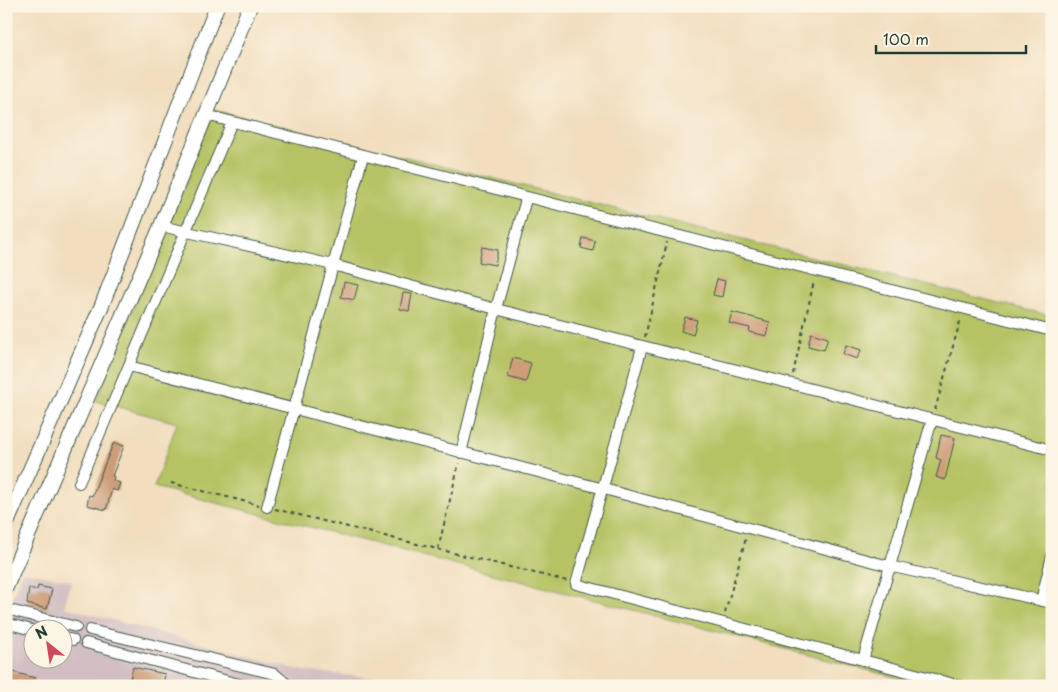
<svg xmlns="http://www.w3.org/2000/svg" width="1058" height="692" font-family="'Playpen Sans',sans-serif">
	<rect width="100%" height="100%" fill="#fcf5e5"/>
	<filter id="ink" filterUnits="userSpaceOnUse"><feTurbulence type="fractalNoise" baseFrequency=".02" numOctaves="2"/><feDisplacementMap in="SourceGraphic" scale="10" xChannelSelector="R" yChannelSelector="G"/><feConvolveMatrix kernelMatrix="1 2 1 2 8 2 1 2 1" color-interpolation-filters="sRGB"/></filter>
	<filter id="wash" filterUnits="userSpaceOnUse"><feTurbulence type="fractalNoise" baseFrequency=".0096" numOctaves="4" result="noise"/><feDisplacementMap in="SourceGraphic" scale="20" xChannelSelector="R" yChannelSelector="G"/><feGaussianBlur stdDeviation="1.12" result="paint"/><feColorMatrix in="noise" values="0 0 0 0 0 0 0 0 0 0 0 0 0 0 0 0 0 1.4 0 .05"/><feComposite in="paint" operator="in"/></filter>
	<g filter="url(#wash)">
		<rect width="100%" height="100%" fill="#f2debf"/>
		<path fill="#d2bec3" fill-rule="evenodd" d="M23 571 72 581 64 607 304 671 427 683 440 686H6V615ZM32 630H62V660H32Z"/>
		<path fill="#b6c264" stroke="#6a804c" d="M214 110 1052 316V686H929L154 487 177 423 96 401Z"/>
		<g id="blocks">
			<path fill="#cd9d79" d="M583 238 595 241 593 251 581 248Z
				M482 247 498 250 495 265 479 262Z
				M717 279 725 281 722 297 713 295Z
				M344 282 358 285 354 300 341 297Z
				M403 293 412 294 409 311 400 309Z
				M732 312 770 322 767 336 749 332 750 328 729 323Z
				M685 317 697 320 693 335 681 331Z
				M811 333 828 338 824 350 808 346Z
				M846 345 861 350 857 359 843 354Z
				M513 358 531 363 526 382 508 377Z
				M941 435 955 438 945 480 936 477 941 460 936 458Z
				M116 443 124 446 112 476 114 477 113 481 120 483 117 491 112 489 106 510 87 505 89 495 92 496 113 444Z
				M38 586 52 589 47 609 27 604 29 588 37 590Z
				M133 667 165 674 163 686 130 679Z
				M6 670 35 678 33 686H6Z"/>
		</g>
	</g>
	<g filter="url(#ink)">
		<use href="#blocks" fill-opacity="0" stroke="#3f5549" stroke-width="1"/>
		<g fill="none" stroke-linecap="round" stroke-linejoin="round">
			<defs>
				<path id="minor" d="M206 115 1052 331
					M161 226 333 265 496 309 1052 450
					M642 347 576 584 961 686
					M129 366 604 489 889 566 1052 603
					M461 453 496 309 526 199
					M79 483 232 122
					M267 507 363 156
					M1041 601 1052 556
					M6 609 76 627
					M6 623 32 630
					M90 630 275 674 289 686
					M62 638 73 640
					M86 643 246 686
					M863 660 932 420"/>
				<path id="highway" d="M6 525 102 305 217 6
					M6 587 161 226 250 6"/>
			</defs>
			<use href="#minor" stroke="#3f5549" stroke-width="12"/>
			<use href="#highway" stroke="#3f5549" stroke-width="16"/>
			<path stroke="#3f5549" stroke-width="2" stroke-dasharray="4 4" stroke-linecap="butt" d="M645 337 667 242
				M793 374 814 281
				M935 410 961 318
				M171 483 259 505
				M275 509 567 581
				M438 549 459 463
				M725 613 746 538"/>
			<use href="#minor" stroke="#fff" stroke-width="10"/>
			<use href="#highway" stroke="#fff" stroke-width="14"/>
		</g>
	</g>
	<rect width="1058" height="692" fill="none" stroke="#fcf5e5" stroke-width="25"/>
	<g transform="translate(48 644) rotate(330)"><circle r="24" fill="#fcf5e5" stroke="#a4ab9e"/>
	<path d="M0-4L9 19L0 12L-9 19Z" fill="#d1495b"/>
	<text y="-8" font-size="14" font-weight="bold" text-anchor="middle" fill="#1f3d34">N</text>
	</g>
	<path d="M876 45v8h150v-8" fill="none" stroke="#1f3d34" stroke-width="2.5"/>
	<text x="883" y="45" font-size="15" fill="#1f3d34" stroke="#fcf5e5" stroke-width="4" paint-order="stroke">100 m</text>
</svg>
